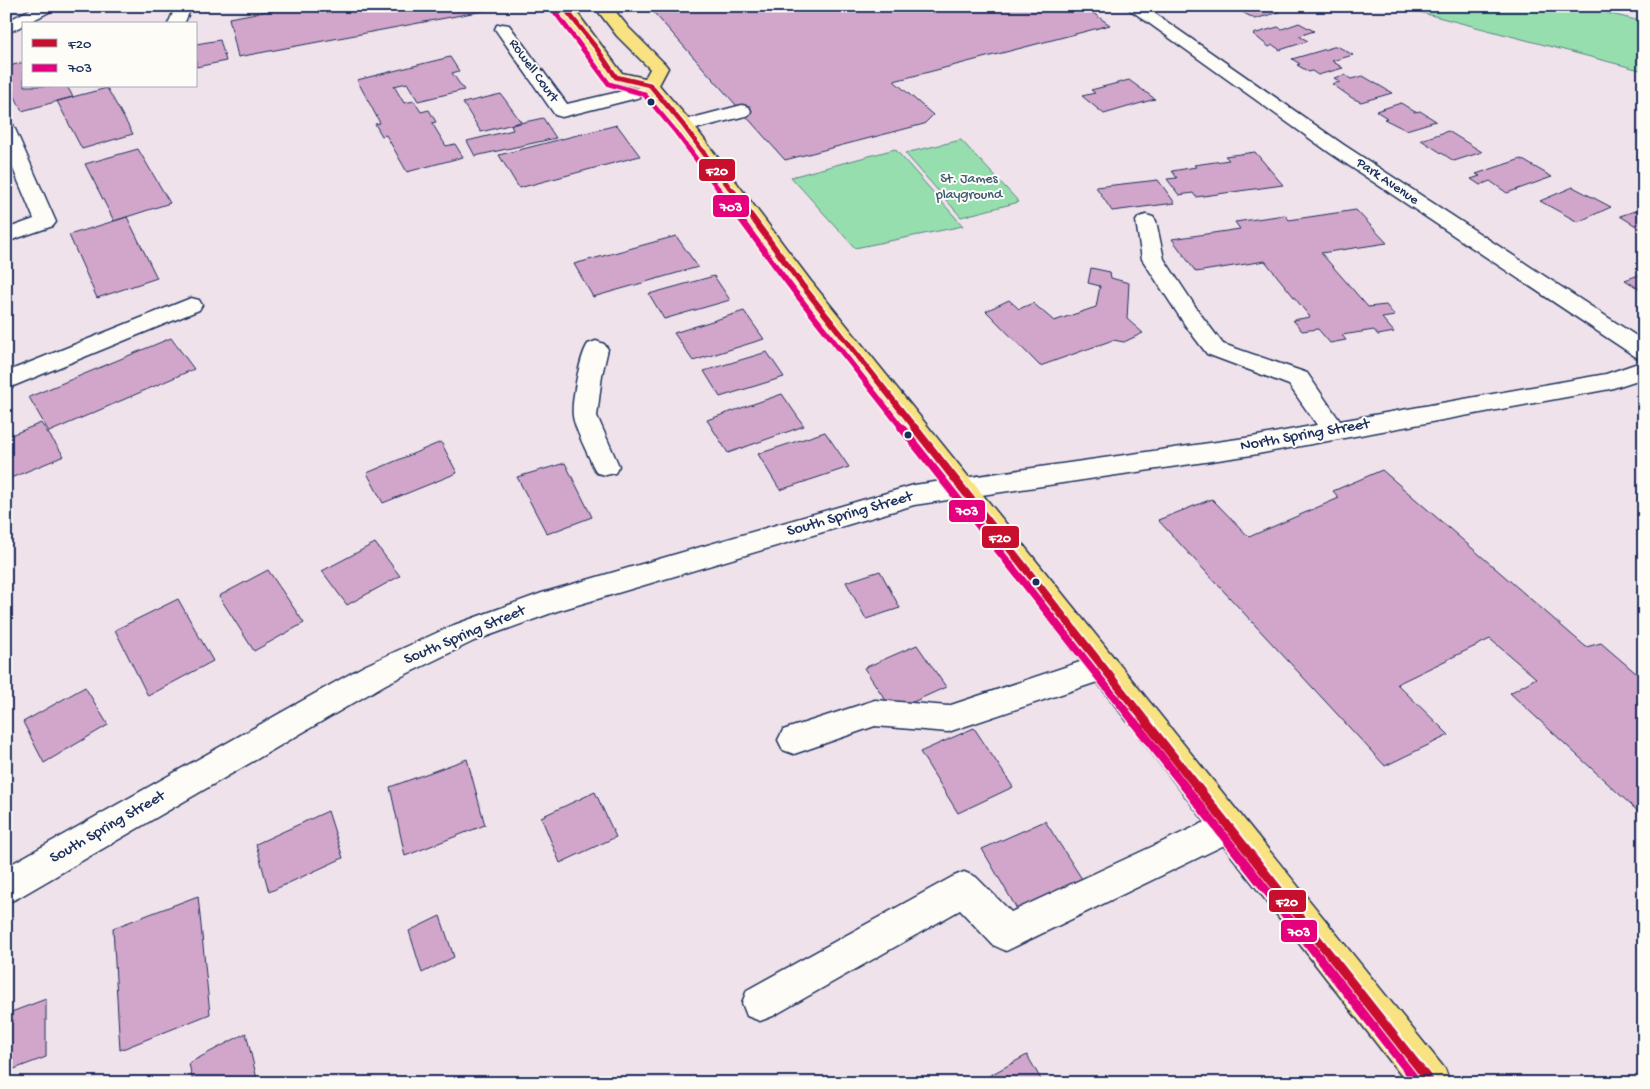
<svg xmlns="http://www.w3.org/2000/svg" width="1650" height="1089" font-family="'Gochi Hand',sans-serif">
	<rect width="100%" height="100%" fill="#f0e2ea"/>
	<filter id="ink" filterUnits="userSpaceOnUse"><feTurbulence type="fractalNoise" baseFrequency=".02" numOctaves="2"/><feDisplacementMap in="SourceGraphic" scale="10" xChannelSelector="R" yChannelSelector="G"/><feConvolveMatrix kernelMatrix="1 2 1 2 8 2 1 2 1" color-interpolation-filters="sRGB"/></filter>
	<g filter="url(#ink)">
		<path fill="#96dead" stroke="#588686" d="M1396 6H1579L1644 22V71Z
			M961 140 1019 202 961 217 905 153Z
			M895 149 963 226 855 248 791 177Z"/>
		<path fill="#d2a6ca" stroke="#1b2f5e" d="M295 6H504V7L238 57 229 18Z
			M648 6H1083L1110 25 894 81 933 115 924 124 785 160Z
			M1269 6 1279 12 1255 19 1233 7Z
			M1299 23 1314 31 1299 36 1308 41 1280 50 1273 45 1269 47 1253 34 1278 27 1282 29Z
			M220 40 226 61 196 67V44Z
			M1337 46 1353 55 1332 61 1343 68 1318 75 1312 71 1309 72 1297 65 1300 64 1292 59Z
			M450 57 459 71 452 73 464 90 418 101 407 83 394 86 404 103 414 101 421 112 429 110 436 122 432 123 446 146 455 144 463 157 407 172 386 135 382 136 375 124 380 123 357 80Z
			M24 62V86H67L73 97 22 111 6 78V67Z
			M1345 75 1351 79 1363 76 1392 93 1361 102 1352 98 1332 84 1340 82 1334 78Z
			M1129 80 1155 99 1104 114 1082 96 1095 93 1091 90Z
			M107 88 133 134 82 149 57 101Z
			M501 94 521 122 481 132 463 103Z
			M1401 103 1415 112 1420 111 1436 121 1406 130 1384 119 1387 118 1376 111Z
			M543 118 556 138 475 156 467 141 513 130 511 125Z
			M617 125 640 156 519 188 499 155Z
			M1448 131 1482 152 1454 161 1421 140Z
			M138 149 170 203 114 221 85 164Z
			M1255 152 1283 185 1196 197 1193 193 1179 195 1167 179 1177 178 1172 171 1196 167 1194 165 1229 160 1225 156Z
			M1521 159 1552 177 1507 193 1490 181 1480 185 1471 179 1480 176 1476 174Z
			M1158 180 1175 203 1112 211 1096 187Z
			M1573 187 1611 207 1578 222 1540 201Z
			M1644 208V231L1620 216Z
			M1356 210 1387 243 1321 253 1368 307 1386 305 1395 316 1382 318 1394 332 1378 335 1374 330 1342 335 1346 340 1330 343 1318 329 1302 331 1293 320 1310 317 1265 261 1196 272 1172 239 1240 229 1235 222 1285 215 1289 220Z
			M127 217 157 278 97 298 69 235Z
			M676 236 698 267 593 297 574 264Z
			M1091 268 1110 272 1111 278 1129 283 1127 319 1143 333 1124 342 1113 340 1040 366 986 311 1009 300 1019 309 1033 303 1054 321 1096 307 1100 286 1088 283Z
			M1644 273V292L1625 280Z
			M714 276 730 300 664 319 649 294Z
			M744 311 764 339 693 361 674 333Z
			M171 338 194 369 49 432 29 397Z
			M767 352 784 377 720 397 704 371Z
			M782 394 804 426 728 453 707 420Z
			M41 423 64 456 6 480V437Z
			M825 432 849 467 780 490 758 454Z
			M441 442 457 473 383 503 367 473Z
			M565 463 592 517 547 534 517 477Z
			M1382 470 1586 647 1601 643 1644 680V817L1510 693 1536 678 1490 639 1397 684 1449 735 1385 766 1158 520 1212 499 1249 537 1339 498 1333 491Z
			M375 543 400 576 347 605 322 571Z
			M268 570 304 623 254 651 219 596Z
			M880 571 900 608 866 619 846 582Z
			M178 599 213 661 148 696 115 630Z
			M917 645 946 687 893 711 864 668Z
			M85 687 108 725 44 763 23 722Z
			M974 728 1013 787 958 813 920 752Z
			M467 759 485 825 405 856 390 787Z
			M595 792 616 837 560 863 541 817Z
			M328 811 343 858 269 892 256 844Z
			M1045 821 1089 890 1024 921 982 849Z
			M198 896 210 1014 120 1050 113 928Z
			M440 916 454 957 422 973 409 931Z
			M46 999V1057L6 1072V1014Z
			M246 1033 258 1083H193L189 1063Z
			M1027 1055 1043 1083H976Z"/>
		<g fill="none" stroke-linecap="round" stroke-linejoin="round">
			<defs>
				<path id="minor" d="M36 6H57L55 9 6 34V22Z
					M176 6H192L184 24H168Z
					M1125 6H1144L1344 145 1644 341V360L1636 357 1330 153Z
					M503 24 509 25 567 104 653 84 659 85 662 89 659 93 653 94 562 117 555 115 495 29 497 25Z
					M742 105 749 107 751 111 749 115 684 132 677 130 675 126 677 122Z
					M6 123 13 125 15 129 56 222 53 226 6 242V229L34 219 6 152Z
					M1146 215 1153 217 1156 221 1164 259 1201 315 1223 344 1307 373 1340 421 1606 374 1644 361V378L1610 389 1252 455 914 505 557 611 474 641 386 684 18 898 6 903V867L364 666 454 625 542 593 914 485 1252 437 1317 425 1289 385 1207 354 1185 325 1142 259 1136 221 1139 217Z
					M191 298 199 300 202 305 199 310 6 389V372Z
					M596 341 604 344 608 349 602 375 597 416 619 466 615 473 606 475 597 473 593 466C588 454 574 427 573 416 571 402 580 355 588 344Z
					M1104 654 1115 658 1119 667 1115 676 948 732 875 726 794 754 783 750 778 740 783 730 875 700 948 706Z
					M1229 811 1241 815 1246 826 1241 837 1006 951 993 945 960 910 773 1016 760 1021 747 1016 742 1003 747 990 952 877 964 872 976 877 1011 912Z"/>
				<path id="major" d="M555 6H572L622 73 645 78 650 69 617 36 594 6H611L629 28 665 64 668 68 659 85 691 122 810 280 1445 1069 1450 1083H1407L794 290 677 130 644 89 610 81Z"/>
			</defs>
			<use href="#minor" stroke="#1b2f5e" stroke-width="3"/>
			<use href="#major" stroke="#1b2f5e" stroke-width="3"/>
			<use href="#minor" fill="#fdfcf7" fill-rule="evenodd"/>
			<use href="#major" fill="#f8e281" fill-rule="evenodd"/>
			<defs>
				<path id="bus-1-far3" d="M563 6 597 49 616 77 650 85 684 126 732 191"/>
				<path id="bus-1-far2" d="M732 190 802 285 915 428"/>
				<path id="bus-1-far1" d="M914 427 1147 723"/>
				<path id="bus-1" d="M1146 722 1431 1083"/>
				<path id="bus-2-far3" d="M555 12 609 84 644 94 676 132 720 191"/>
				<path id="bus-2-far2" d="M719 190 794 291 902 428"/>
				<path id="bus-2-far1" d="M901 427 1135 723"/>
				<path id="bus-2" d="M1134 722 1418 1083"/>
			</defs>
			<use href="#bus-1-far3" stroke="#fdfcf7" stroke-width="8"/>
			<use href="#bus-1-far2" stroke="#fdfcf7" stroke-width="9"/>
			<use href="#bus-1-far1" stroke="#fdfcf7" stroke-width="11"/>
			<use href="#bus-1" stroke="#fdfcf7" stroke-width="13"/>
			<use href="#bus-2-far3" stroke="#fdfcf7" stroke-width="8"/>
			<use href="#bus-2-far2" stroke="#fdfcf7" stroke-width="9"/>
			<use href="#bus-2-far1" stroke="#fdfcf7" stroke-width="11"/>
			<use href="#bus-2" stroke="#fdfcf7" stroke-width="13"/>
			<use href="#bus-1-far3" stroke="#c8102e" stroke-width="5"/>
			<use href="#bus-1-far2" stroke="#c8102e" stroke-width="6"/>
			<use href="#bus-1-far1" stroke="#c8102e" stroke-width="8"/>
			<use href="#bus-1" stroke="#c8102e" stroke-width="9"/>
			<use href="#bus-2-far3" stroke="#e5007d" stroke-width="5"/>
			<use href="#bus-2-far2" stroke="#e5007d" stroke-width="6"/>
			<use href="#bus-2-far1" stroke="#e5007d" stroke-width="8"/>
			<use href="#bus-2" stroke="#e5007d" stroke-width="9"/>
		</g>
	</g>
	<g fill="#1b2f5e" stroke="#fdfcf7" stroke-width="2">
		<circle cx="651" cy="102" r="4.5"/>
		<circle cx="908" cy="435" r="4.5"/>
		<circle cx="1036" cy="582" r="4.5"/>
	</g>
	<g text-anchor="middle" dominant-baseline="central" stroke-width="4" stroke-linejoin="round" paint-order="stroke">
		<g font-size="14" fill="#1b2f5e" stroke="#fdfcf7">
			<text transform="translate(533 71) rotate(54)">Rowell Court</text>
			<text transform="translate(1387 182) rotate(34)">Park Avenue</text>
		</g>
		<g font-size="14" fill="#3a5b72" stroke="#fdfcf7">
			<text x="969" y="179">St. James<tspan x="969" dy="16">playground</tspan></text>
		</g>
		<g font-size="16" fill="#1b2f5e" stroke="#fdfcf7">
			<text transform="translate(1305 436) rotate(-10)">North Spring Street</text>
			<text transform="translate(850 515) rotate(-16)">South Spring Street</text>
			<text transform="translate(465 636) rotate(-23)">South Spring Street</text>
			<text transform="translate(108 828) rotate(-30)">South Spring Street</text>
		</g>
	</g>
	<g stroke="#fdfcf7" stroke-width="2">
		<rect x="698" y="158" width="38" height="24" rx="5" fill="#c8102e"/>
		<rect x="712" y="194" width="38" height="24" rx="5" fill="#e5007d"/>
		<rect x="948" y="499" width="38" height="24" rx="5" fill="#e5007d"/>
		<rect x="981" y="525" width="39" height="24" rx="5" fill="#c8102e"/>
		<rect x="1268" y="889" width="39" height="24" rx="5" fill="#c8102e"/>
		<rect x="1280" y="919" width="38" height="24" rx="5" fill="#e5007d"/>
	</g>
	<g font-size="14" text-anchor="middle" font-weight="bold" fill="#fff">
		<text x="717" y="175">F20</text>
		<text x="731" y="211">703</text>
		<text x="967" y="515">703</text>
		<text x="1000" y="542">F20</text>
		<text x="1287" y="906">F20</text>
		<text x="1299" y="936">703</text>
	</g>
	<rect width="1650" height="1089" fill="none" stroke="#fdfcf7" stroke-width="25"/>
	<rect x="12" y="12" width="1625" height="1064" fill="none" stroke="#1b2f5e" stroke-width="2" filter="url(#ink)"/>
	<rect x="22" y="22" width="175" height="65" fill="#fdfcf7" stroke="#a3aaba"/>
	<rect x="32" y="39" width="25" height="8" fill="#c8102e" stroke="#a3aaba"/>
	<text x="68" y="48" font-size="15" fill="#1b2f5e">F20</text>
	<rect x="32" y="64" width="25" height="8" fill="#e5007d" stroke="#a3aaba"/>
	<text x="68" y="72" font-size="15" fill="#1b2f5e">703</text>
</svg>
